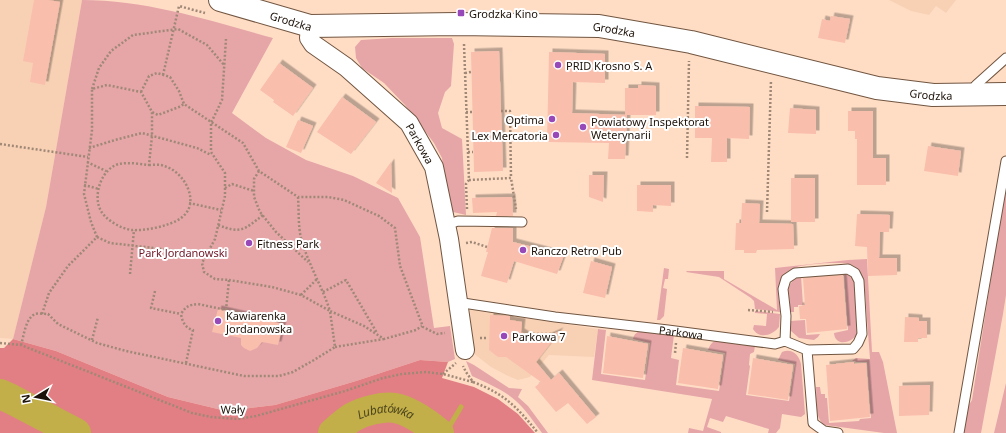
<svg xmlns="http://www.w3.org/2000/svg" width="1006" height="433" font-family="'Noto Sans',sans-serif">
	<defs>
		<filter id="shadow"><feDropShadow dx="3.5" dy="-3.5" stdDeviation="0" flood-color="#0004"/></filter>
	</defs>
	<rect width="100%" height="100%" fill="#ffddc5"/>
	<path fill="#f8d1b4" d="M0 0H82L46 207 13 339 0 338Z
		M889 0H956L946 13 936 6 929 15 911 11Z
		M470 310 598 329 594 357 549 355 530 377 518 380 508 376 491 367 473 353Z"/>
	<path fill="#e6a6a8" d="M82 0C148 0 211 21 273 38L232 113 266 138 306 160 353 176 398 198 420 237 434 328 450 326 455 359 448 362 420 360 356 381 275 405 226 411 168 397 56 351 13 339 46 207Z
		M392 38H452L454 44 451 86 445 92 438 113 442 128 462 139 466 215 453 212 446 189 442 158 434 143 405 105 384 83 362 68 356 58 355 47 361 40Z
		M1006 182V295L1003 314 981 433H962L967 408 972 400Z
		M867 259 872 352H879L883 362 897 433H884L825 425C814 419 817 399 816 387H820L821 394H825V398H827L829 423 859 421 860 419 871 418 867 362H856L855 361H852L856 358 870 359 864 279C861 274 858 268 852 265 845 261 806 264 797 267 792 269 787 271 784 275 776 286 779 299 780 312L755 309 754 301 751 298 719 277 686 272 687 271H724V279L777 310 775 268 848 260Z
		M664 268 669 269 668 279H665L663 288 667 289 664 316 660 320H657Z
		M844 273 851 275 854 281 858 331C855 343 835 348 834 333L848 330Z
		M801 276 803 305H798V307H794V312H789C788 298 784 281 801 276Z
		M755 311 780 314 779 327C772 336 759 339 753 329L754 325 766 326 767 314 755 313Z
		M805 320 806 335 820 334 818 337 814 340 799 338 791 331 790 321Z
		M598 329 606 330 601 374 645 380 650 343 633 339C634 334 637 331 643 331L674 335 671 358 679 360 676 385 719 391 725 353 708 350C710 345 712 341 717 341L755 346 754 352 750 354 749 365 750 366 746 395 789 401 795 364 778 360 782 352C792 348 799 355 801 364L805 414 801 417 782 414 780 428 776 433H768L769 429 726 416 723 422 710 418 707 427 721 432V433H688L689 428 703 431 712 399 592 380Z
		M466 361 474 365 509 388 522 389 518 397 528 406 548 433H542C534 422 526 410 516 401 504 390 487 383 472 376Z
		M1006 383V433H994Z"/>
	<path fill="#e27f85" d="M13 339 56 351 168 397 226 411 275 405 356 381 420 360 448 362 442 378 474 387 498 399 518 414 535 433H0V348H4Z"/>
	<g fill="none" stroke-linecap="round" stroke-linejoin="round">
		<path stroke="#c2af49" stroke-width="5" d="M442 433 449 427 461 407"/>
		<g stroke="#c2af49" stroke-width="30">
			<path d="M0 394 11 399 76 433"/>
			<path id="s1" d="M333 433C339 428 346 421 353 417 364 411 383 406 395 408 411 411 427 423 439 433"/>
		</g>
	</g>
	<path fill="#fabead" filter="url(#shadow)" d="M34 0H48L60 2 45 85 30 82 33 63 23 61Z
		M831 16 850 19 845 43 818 38 822 19 830 21Z
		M499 51 503 171 474 172 471 52Z
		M549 52 605 54V83L573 82 572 113 627 115 625 159H608L609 143 547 142Z
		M279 63 313 88 293 116 273 102 274 100 260 90Z
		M638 85 656 86V115H625V88H638Z
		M342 97 376 122 351 154 317 132Z
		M695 106 750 107 749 139 727 138V162H711L712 138H695Z
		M790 108 816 110V134L788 133Z
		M848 111H873V158H886V185H857V139H855V131H848Z
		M298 120 313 126 301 153 286 147Z
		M928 146 961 151 958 176 924 171Z
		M391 162 392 193 376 183Z
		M589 175H604L603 202 589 197Z
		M791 178H815V222H791Z
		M637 185H671V206L653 205V212L637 211Z
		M512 197 513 216H496L497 212 473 213 472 198Z
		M742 203 760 204 759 223 793 224 794 249 757 250 756 253H744V250H735L736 223H741Z
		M857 214 890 215 889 232H880L879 258H897V275L868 276 867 247 855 246Z
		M492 228H513V242L564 255 557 274 514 261 507 283 481 276 488 252H486Z
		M591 261 612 267 605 298 583 293Z
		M843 275 847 329 807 333 806 319H800L799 306 805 305 803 278Z
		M218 309 283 324 278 345 262 342 257 348 250 351 244 348 241 345V338L212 332Z
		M490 315 510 316V320L522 322 521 332 537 341 560 331 536 362 551 380 559 373 596 417 587 424 568 403 556 412 535 387 541 382 506 357H498L489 350Z
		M905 317 919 318V321H927V338H918V342H904Z
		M607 336 648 344 643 378 603 373Z
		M683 348 723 355 718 389 678 383Z
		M753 358 793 365 788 400 748 394Z
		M854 362V364L866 363 870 417 830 421 826 365Z
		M930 385 929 415 899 416V386Z"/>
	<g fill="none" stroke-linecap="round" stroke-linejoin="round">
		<defs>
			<g id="lane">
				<path d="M971 94 976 85 1006 58"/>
				<path d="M446 225 458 221 522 222"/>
				<path id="s2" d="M463 303 555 317 668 330 744 340 775 344 785 341 807 350 813 423 824 431 838 433"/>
				<path d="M785 341 786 316 783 289 786 279 795 273 848 269 855 273 859 281 862 334 858 343 853 349 807 350"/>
				<path d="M959 433 1006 161"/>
			</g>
			<g id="street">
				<path id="s3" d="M310 26 309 38 313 44 346 67 409 123 434 167 449 239 465 350"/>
			</g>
			<g id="secondary">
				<path id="s4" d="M220 0 310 26 457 24 599 26 691 42 877 88 933 95 1006 94"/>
			</g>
		</defs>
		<use href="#lane" stroke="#715540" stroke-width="11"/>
		<use href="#street" stroke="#715540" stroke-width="20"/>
		<use href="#secondary" stroke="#715540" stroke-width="24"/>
		<path stroke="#a08876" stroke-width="2.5" stroke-dasharray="2 2" stroke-linecap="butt" d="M464 44 469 180 511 178 516 209
			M465 73 471 72
			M163 75 179 6 205 13
			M92 89 99 68 111 51 133 35 178 29 207 45 224 65
			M141 92 149 76 157 73 170 77 179 91 184 104
			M501 111H510L511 178
			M466 112H472
			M0 144 88 157
			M89 148 115 140 142 133 197 148 211 155
			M468 152H473
			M687 158 689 61
			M87 162 106 171
			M149 165C154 165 160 164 164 166 184 171 202 203 181 218 170 226 145 231 132 230 121 229 104 219 100 209 93 194 102 168 119 164 128 162 140 164 149 165L152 136V112
			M259 171 254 179V197L260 212 276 232 308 262
			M84 185 99 189
			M225 188 232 184 254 191
			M298 197C299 210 298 226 301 238 308 264 322 286 330 311L364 326 384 339 416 330 422 326
			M189 203 221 210
			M467 209 466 184 469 180
			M767 212 771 80
			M218 225C241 234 244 230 263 215
			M97 237 110 243 171 250 205 257
			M466 243 472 242 487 247
			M130 274 134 230
			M155 291 151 308 181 314
			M323 292 346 280 377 333
			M301 295 317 279
			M226 310 229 280 215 279 204 272 202 263 215 239 225 196V173L211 152V123L222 100 226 39
			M748 310 773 312
			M42 314 49 293 68 266 97 237 91 222 84 194 92 130V89L107 85 141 92 152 112 158 115 179 107 184 104 243 143 259 171 298 197H328L344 200 379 216 395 228 400 266 423 327 437 334 445 333
			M521 334H557
			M480 338H487
			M92 340 98 317
			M0 343 21 345 192 413 211 417 238 419 256 416 345 391 383 378 402 374 426 372 443 374 473 382 466 372 463 366
			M676 343 675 353H677
			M21 345C24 336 25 319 35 314 38 313 44 314 48 314L58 324 97 343 126 351 244 376H279L293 372 314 360 335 347 330 311 301 295 272 287 229 280
			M335 347 384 339
			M186 363 193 330C185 328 182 321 181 314 186 306 189 305 198 304L283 322
			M443 374 456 363
			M473 382C505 394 517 407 538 433"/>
		<use href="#lane" stroke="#fff" stroke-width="9"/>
		<use href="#street" stroke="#fff" stroke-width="18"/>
		<use href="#secondary" stroke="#fff" stroke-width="22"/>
	</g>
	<g fill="#9849b9" stroke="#fff" stroke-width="1.5">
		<rect x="457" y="9" width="8" height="8" rx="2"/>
		<circle cx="558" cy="65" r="4"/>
		<circle cx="552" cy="119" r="4"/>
		<circle cx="583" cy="127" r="4"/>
		<circle cx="556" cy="135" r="4"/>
		<circle cx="249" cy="243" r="4"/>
		<circle cx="523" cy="250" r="4"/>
		<circle cx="218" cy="321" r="4"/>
		<circle cx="504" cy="336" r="4"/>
	</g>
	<g text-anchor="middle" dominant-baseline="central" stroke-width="4" stroke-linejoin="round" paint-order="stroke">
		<g font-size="11" fill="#1c1108" stroke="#fff" text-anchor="start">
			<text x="469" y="13">Grodzka Kino</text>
			<text x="566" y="65">PRID Krosno S. A</text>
			<text x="544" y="119" text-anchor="end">Optima</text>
			<text x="591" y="121">Powiatowy Inspektorat<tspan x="591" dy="13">Weterynarii</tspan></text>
			<text x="548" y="135" text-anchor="end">Lex Mercatoria</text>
			<text x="257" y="243">Fitness Park</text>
			<text x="531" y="250">Ranczo Retro Pub</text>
			<text x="226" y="315">Kawiarenka<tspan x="226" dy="13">Jordanowska</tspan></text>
			<text x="512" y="336">Parkowa 7</text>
		</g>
		<g font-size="11" fill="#1c1108" stroke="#fff">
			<text stroke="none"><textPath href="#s4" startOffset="74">Grodzka</textPath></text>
			<text stroke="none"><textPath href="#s4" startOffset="398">Grodzka</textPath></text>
			<text stroke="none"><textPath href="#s4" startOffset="722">Grodzka</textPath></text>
			<text stroke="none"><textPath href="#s3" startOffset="167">Parkowa</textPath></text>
			<text stroke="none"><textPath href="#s2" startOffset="220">Parkowa</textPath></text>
			<text transform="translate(233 409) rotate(-1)">Wały</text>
		</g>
		<g font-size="11" fill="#6f1625" stroke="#fff">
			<text x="183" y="252">Park Jordanowski</text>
		</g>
		<g font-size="12" font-style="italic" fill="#4f471d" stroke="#fff">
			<text stroke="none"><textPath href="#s1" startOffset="60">Lubatówka</textPath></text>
		</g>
	</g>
	<g transform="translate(36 397) rotate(260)" stroke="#ffffff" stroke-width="3" paint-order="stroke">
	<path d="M0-3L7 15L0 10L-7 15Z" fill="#1c1108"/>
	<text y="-6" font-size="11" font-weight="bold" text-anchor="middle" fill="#1c1108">N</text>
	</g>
</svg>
